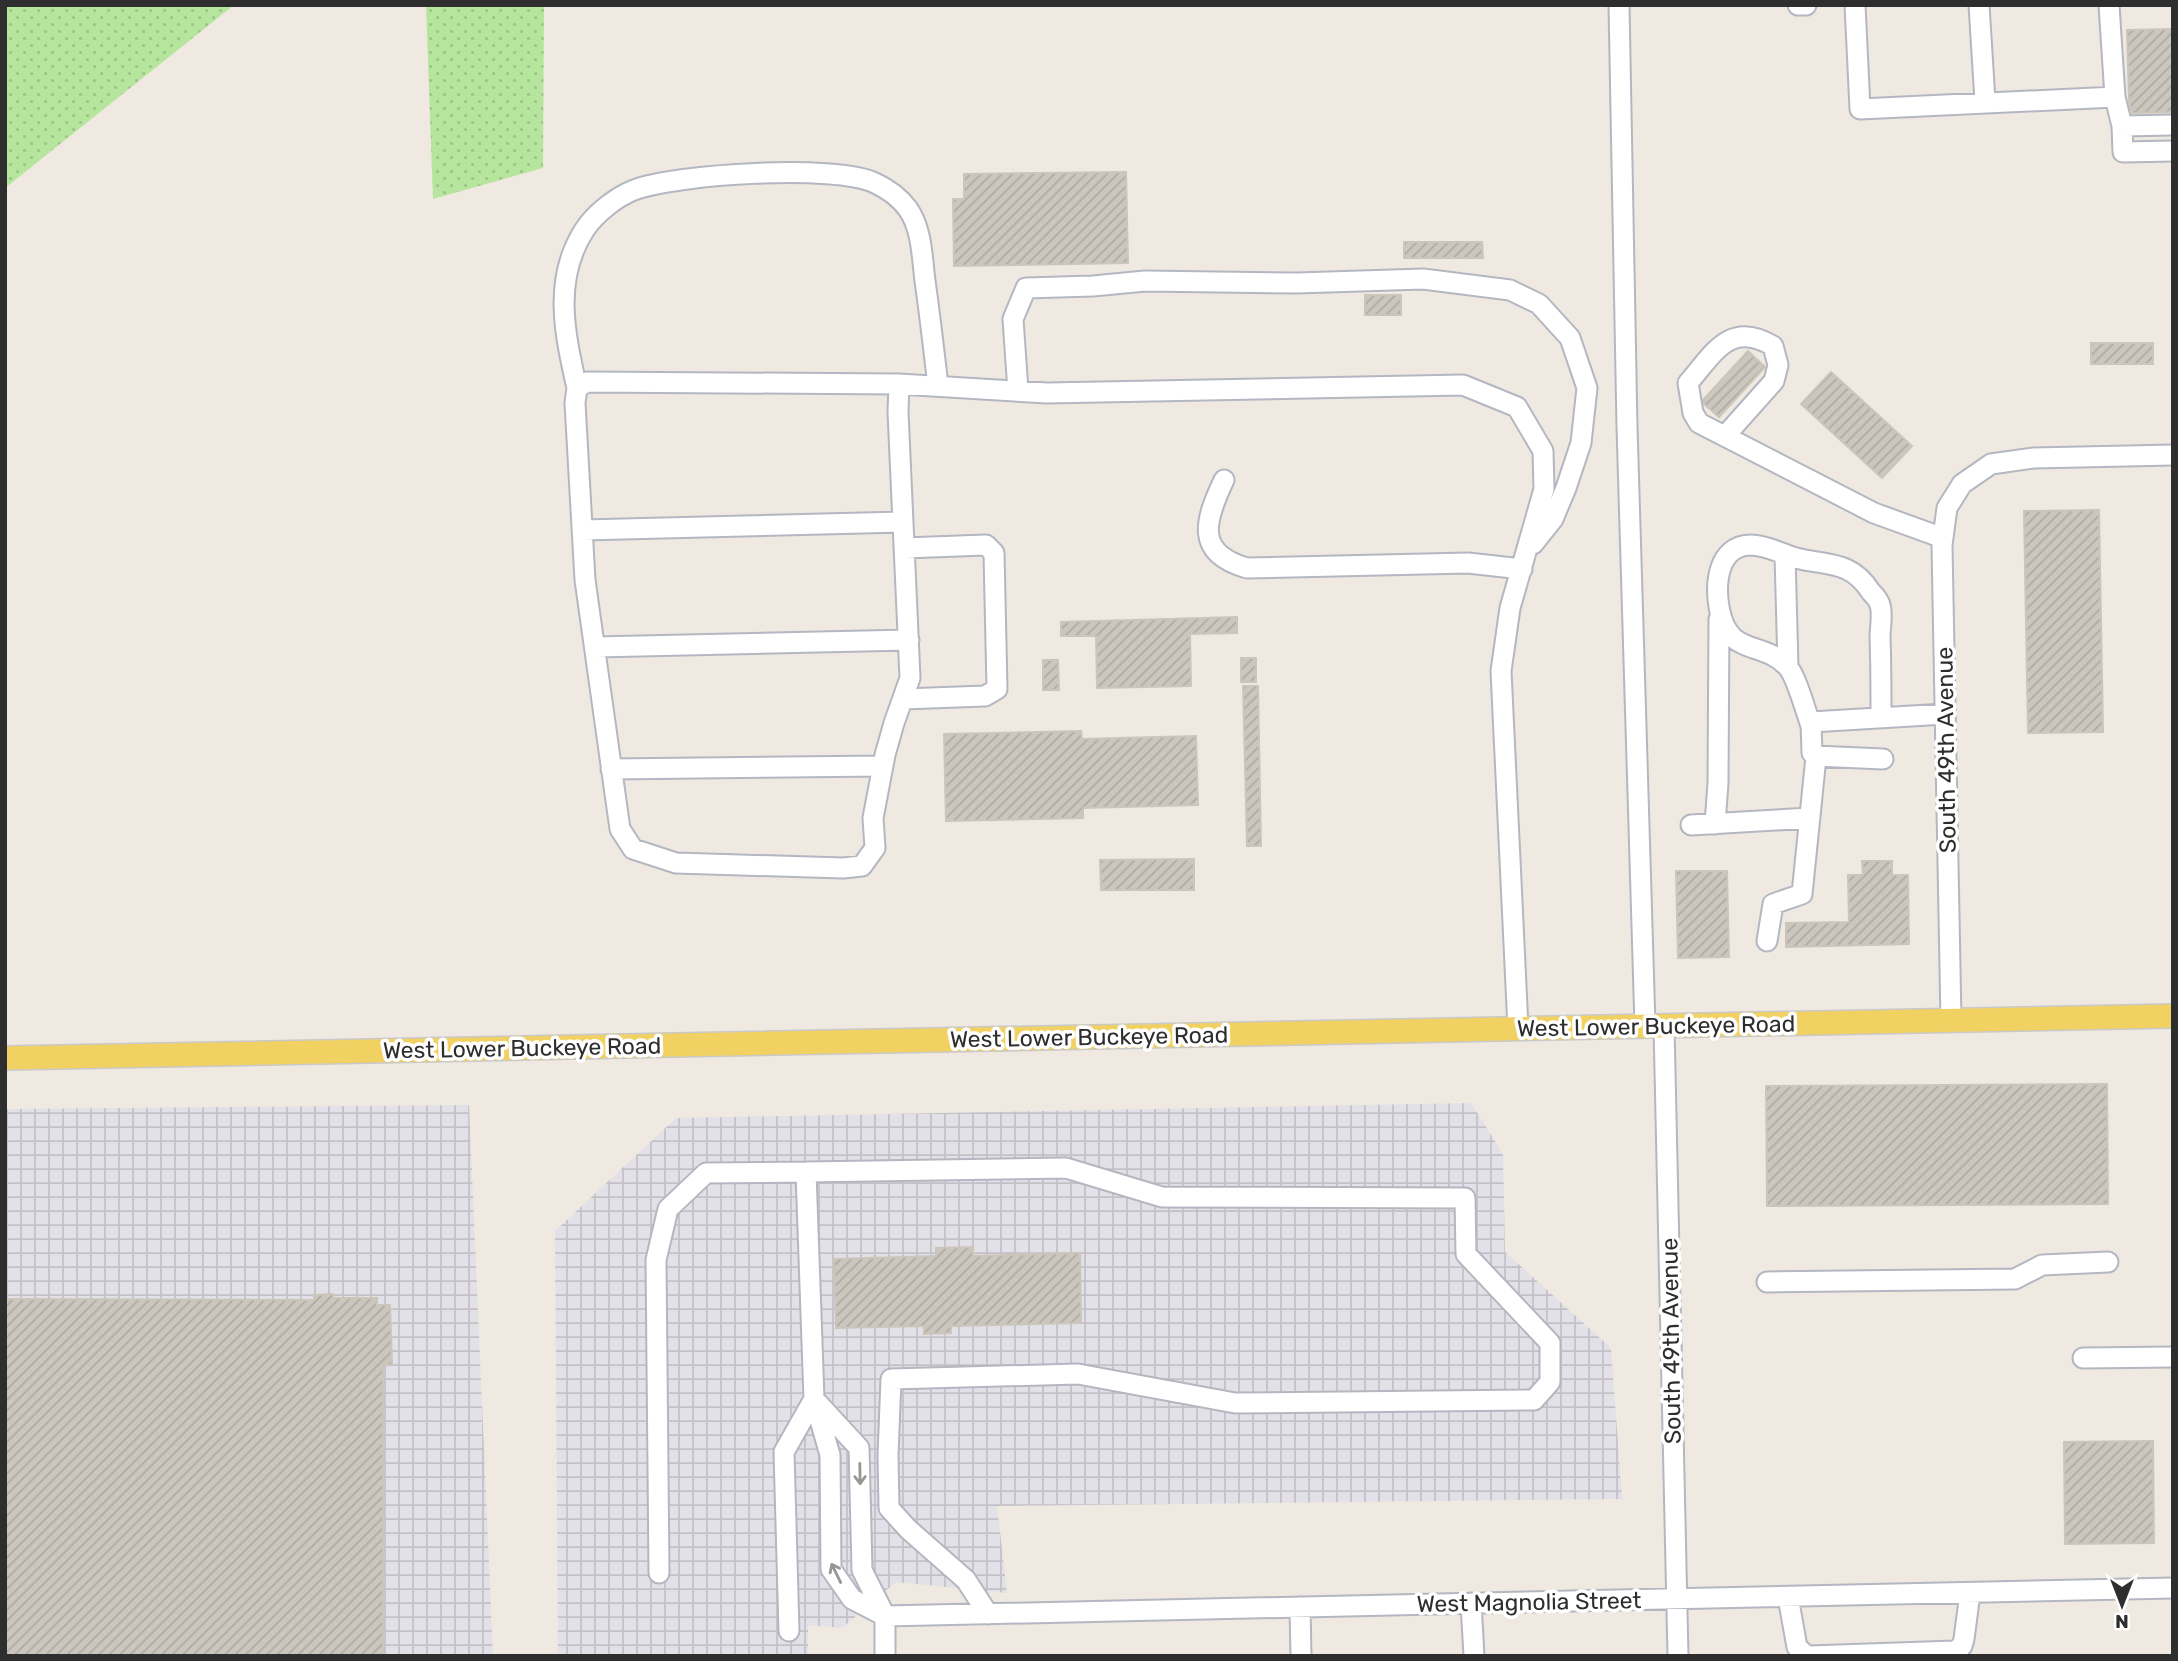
<svg xmlns="http://www.w3.org/2000/svg" width="2178" height="1661" font-family="Rubik,sans-serif">
	<defs>
		<pattern id="industrial-grid" width="8" height="8" patternUnits="userSpaceOnUse" patternTransform="scale(1.75)"><rect width="8" height="8" fill="#e3e1e8"/><path d="M0 4h8M4 0v8" fill="none" stroke="#c3c1c7"/></pattern>
		<pattern id="grass-dots" width="8" height="8" patternUnits="userSpaceOnUse" patternTransform="scale(1.75)"><rect width="8" height="8" fill="#b6e59e"/><path d="M2 2h.1M6 6h.1" fill="none" stroke="#9dc588" stroke-width="1.8" stroke-linecap="round"/></pattern>
		<pattern id="building-hatch" width="6" height="6" patternUnits="userSpaceOnUse" patternTransform="scale(1.75)"><rect width="6" height="6" fill="#cbc7bf"/><path d="M-1 1l2-2M0 6l6-6M5 7l2-2" fill="none" stroke="#afaba4"/></pattern>
	</defs>
	<rect width="100%" height="100%" fill="#efe9e1"/>
	<path fill="url(#industrial-grid)" d="M1471 1103 1503 1154 1505 1252 1611 1348 1622 1499 997 1506 1007 1593 896 1582 842 1628 808 1625V1656H558L555 1231 676 1118Z
		M469 1105 493 1656H5V1109Z"/>
	<path fill="url(#grass-dots)" d="M5 5H234L5 188Z
		M426 5H544L543 168 433 199Z"/>
	<path fill="url(#building-hatch)" stroke="#cbc5ba" stroke-width="2" d="M2173 29V112L2132 113 2129 101 2127 30Z
		M1126 172 1128 263 954 266 953 199H964V174Z
		M1404 242H1482L1483 258H1404Z
		M1365 295H1401V315H1365Z
		M2091 343H2153V364H2091Z
		M1748 351 1765 367 1719 417 1704 404 1703 400Z
		M1831 372 1912 446 1882 478 1801 404Z
		M2099 510 2103 732 2028 733 2024 511Z
		M1237 617V633L1190 634 1191 686 1097 688 1096 636H1061V622Z
		M1241 658H1256V682H1241Z
		M1043 660H1058L1059 690H1043Z
		M1243 686H1258L1261 846H1247Z
		M1081 731 1082 739 1196 736 1198 805 1083 808V818L946 821 944 734Z
		M1194 859V890H1101L1100 860Z
		M1862 861H1892V875H1908L1909 944 1786 947V923L1849 922 1848 875H1863Z
		M1676 871H1727L1729 957 1678 958Z
		M2107 1084 2108 1204 1767 1206 1766 1086Z
		M973 1247V1256L1080 1253 1081 1323 951 1326V1333L924 1334V1326L836 1328 834 1259 936 1256V1248Z
		M333 1294V1298H377V1305H390L392 1365H383V1656H5V1299L314 1300V1295Z
		M2153 1441 2154 1543 2065 1544 2064 1442Z"/>
	<g fill="none" stroke-linecap="round" stroke-linejoin="round">
		<defs>
			<path id="minor" d="M1619 5 1627 427 1645 1026
				M1798 5H1806
				M1855 5 1860 109 2115 97 2109 5
				M1979 5 1985 101
				M2115 97 2122 126 2123 152 2173 151
				M2122 126 2173 125
				M899 384 587 382 577 388 575 403 585 580 620 829 633 849 676 863 843 868 862 866 875 848 873 818 885 755 894 723 910 678 898 412 899 384 1047 393 1463 385 1517 407 1543 451 1544 489 1510 608 1501 671 1518 1028
				M577 388C565 335 552 279 585 229 595 214 616 197 634 190 676 174 835 164 875 183 888 189 900 198 908 209 922 229 922 257 925 281 930 316 934 351 938 386
				M1018 391 1013 319 1026 288 1093 286 1145 281 1297 283 1423 279 1510 290 1539 304 1570 338 1587 388 1581 443 1566 488 1553 519 1533 544
				M1725 436 1774 381 1778 365 1773 346C1730 320 1714 353 1688 383L1693 413 1699 423 1874 513 1943 538
				M1224 480C1205 520 1194 553 1247 568L1468 563 1522 569
				M583 530 903 522
				M1785 555 1788 667
				M595 647 909 640
				M903 699 985 696 997 689 994 553 986 545 904 548
				M1811 726C1806 712 1796 675 1787 666 1760 639 1728 658 1719 607 1715 583 1718 546 1750 545 1766 545 1782 554 1796 558 1827 566 1851 560 1871 592 1874 595 1879 601 1880 605 1883 614 1880 628 1880 637 1881 664 1881 691 1881 717
				M1883 759 1815 756 1812 753 1811 722 1945 714
				M611 769 883 766
				M1715 824 1718 783 1719 619
				M1691 825 1810 818
				M1767 941 1773 904 1802 894 1816 757
				M1951 1021 1942 545 1947 508 1962 484 1991 464 2034 458 2173 455
				M1664 1026 1678 1656
				M1767 1282 2015 1279 2042 1265 2108 1262
				M2083 1358 2173 1357
				M659 1573 656 1260 668 1209 706 1173 806 1172
				M1788 1597 1797 1647 1807 1656
				M1471 1603 1474 1656
				M1300 1607 1301 1656
				M988 1614 966 1580 908 1529 889 1508 888 1455 891 1379 1078 1374 1235 1403 1534 1400 1550 1382V1343L1466 1254 1465 1198 1162 1197 1066 1168 806 1172 814 1399 830 1455 831 1569 852 1599 885 1616 2173 1588
				M789 1631 784 1452 814 1399 859 1448 862 1570 885 1616V1656
				M1809 1656 1955 1651 1962 1646 1964 1639 1970 1593"/>
			<path id="major" d="M5 1058 2173 1016"/>
		</defs>
		<use href="#minor" stroke="#b4b7c1" stroke-width="23"/>
		<use href="#major" stroke="#c9c9c9" stroke-width="26"/>
		<use href="#minor" stroke="#fff" stroke-width="19"/>
		<use href="#major" stroke="#f2d163" stroke-width="23"/>
	</g>
	<defs><path id="oneway-shaft" d="M-6 0H5M1.5-3L5.5 0L1.5 3" fill="none" stroke-width="1.6" stroke-linecap="round" stroke-linejoin="round" transform="scale(1.75)"/></defs>
	<g stroke="#969696">
		<use href="#oneway-shaft" transform="translate(860 1474) rotate(89)"/>
		<use href="#oneway-shaft" transform="translate(836 1573) rotate(-116)"/>
	</g>
	<g text-anchor="middle" dominant-baseline="central" stroke-width="7" stroke-linejoin="round" paint-order="stroke">
		<g font-size="23" fill="#2e2e2e" stroke="#fff">
			<text transform="translate(1946 750) rotate(-91)">South 49th Avenue</text>
			<text transform="translate(1656 1026) rotate(-1)">West Lower Buckeye Road</text>
			<text transform="translate(1089 1037) rotate(-1)">West Lower Buckeye Road</text>
			<text transform="translate(522 1048) rotate(-1)">West Lower Buckeye Road</text>
			<text transform="translate(1671 1341) rotate(-91)">South 49th Avenue</text>
			<text transform="translate(1529 1602) rotate(-1)">West Magnolia Street</text>
		</g>
	</g>
	<rect width="2178" height="1661" fill="none" stroke="#2e2e2e" stroke-width="14"/>
	<g transform="translate(2122 1605) rotate(180)" stroke="#ffffff" stroke-width="5" paint-order="stroke">
	<path d="M0-5L12 26L0 18L-12 26Z" fill="#2e2e2e"/>
	<text y="-10" font-size="19" font-weight="bold" text-anchor="middle" fill="#2e2e2e">N</text>
	</g>
</svg>
